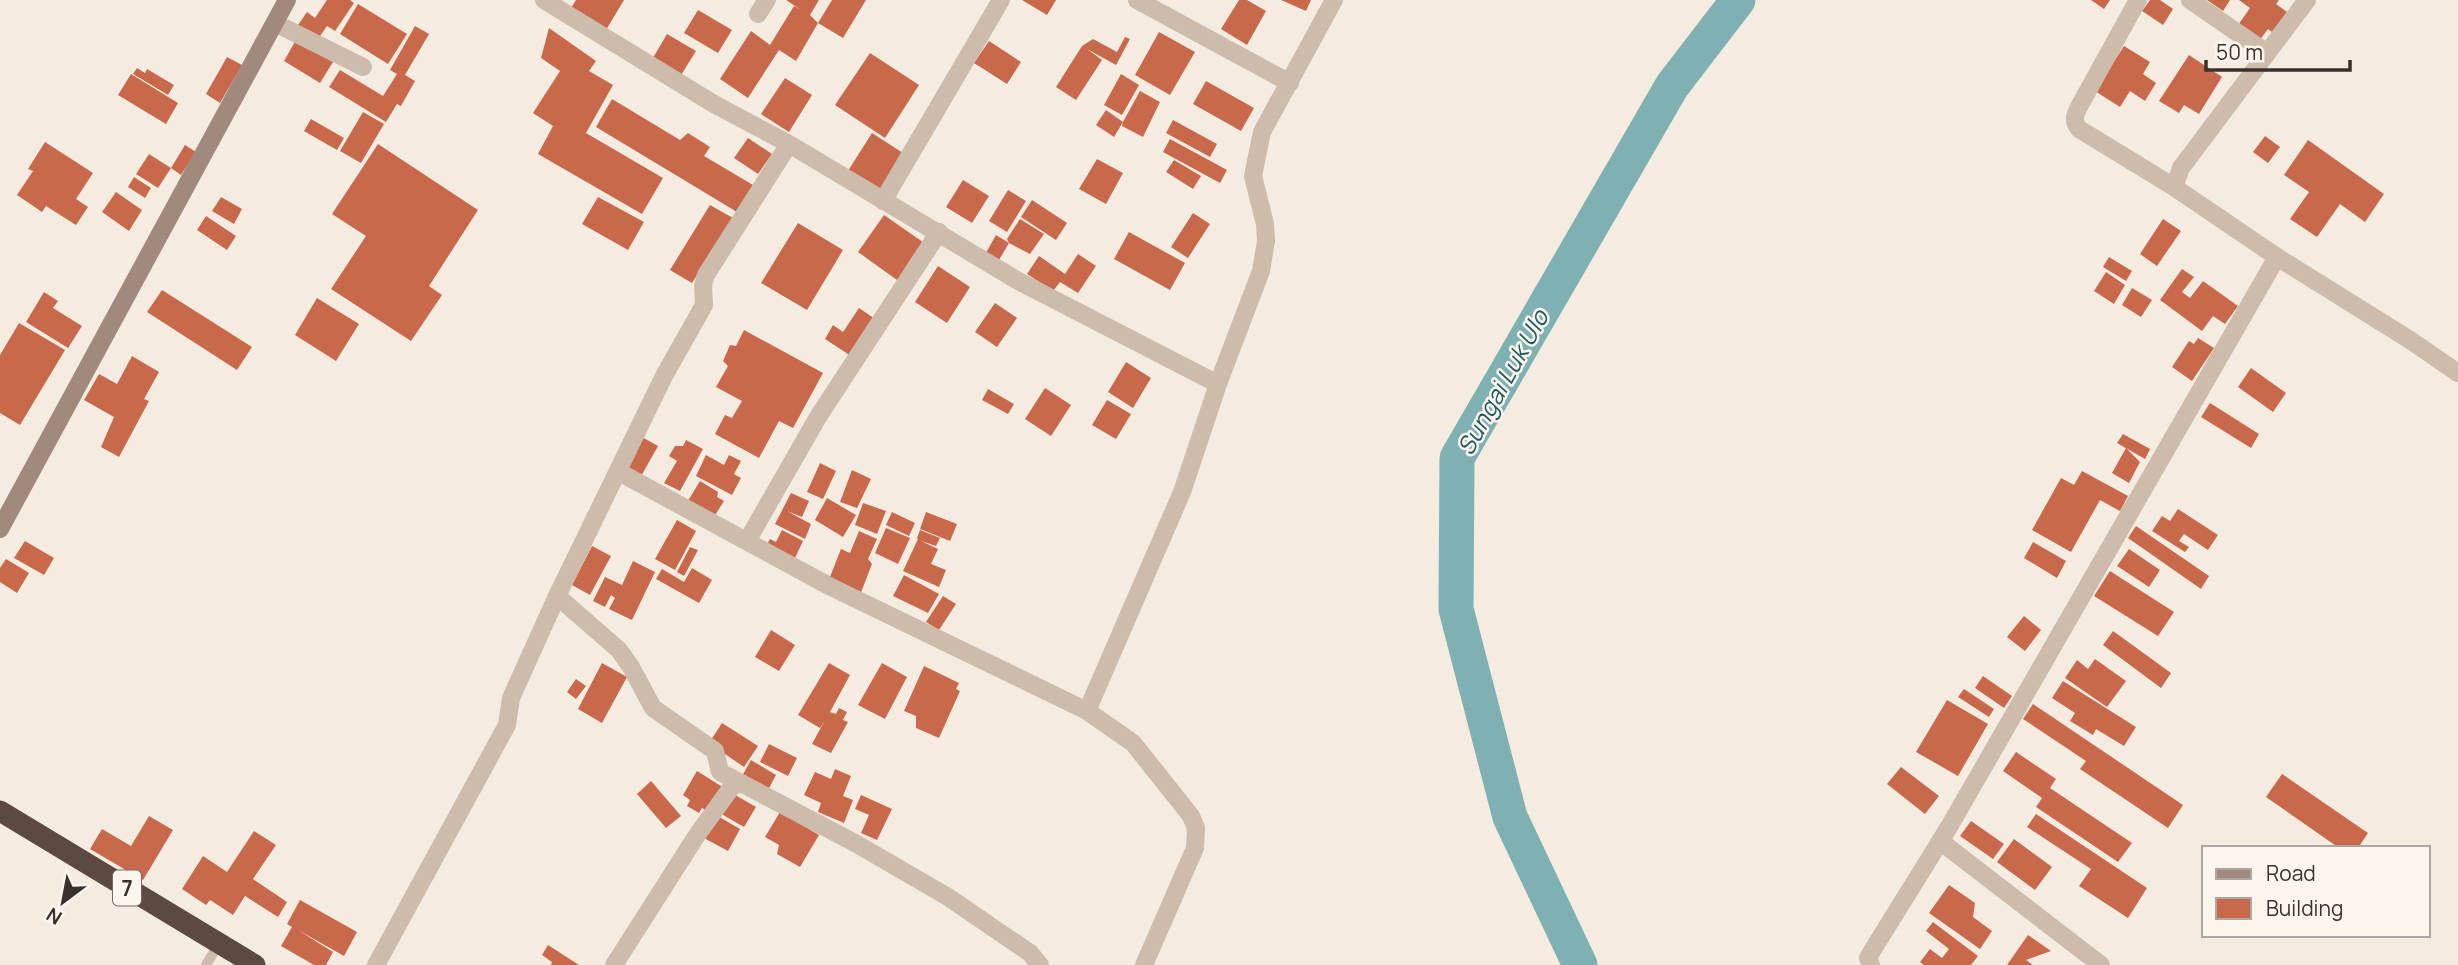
<svg xmlns="http://www.w3.org/2000/svg" width="2458" height="965" font-family="Manrope,sans-serif">
	<rect width="100%" height="100%" fill="#f4ebe1"/>
	<g fill="none" stroke-linecap="round" stroke-linejoin="round">
		<path stroke="#7fb0b2" stroke-width="35" d="M1580 965 1510 817 1456 609 1457 458 1672 86 1738 0"/>
	</g>
	<path fill="#c8694b" d="M327 0H350L354 3 335 31 327 26 318 39 298 25 307 12 315 18Z
		M576 0H624L603 35 568 13Z
		M786 0H819L810 15 818 23 796 61 779 50 748 98 720 79 751 31 770 45 794 6 801 10Z
		M832 0H866L843 38 818 23Z
		M1022 0H1056L1047 15Z
		M1239 0H1247L1266 11 1247 45 1221 29Z
		M1281 0H1311L1306 11Z
		M2091 0H2110L2104 9Z
		M2150 0H2160L2173 9 2163 25 2142 11Z
		M2207 0H2230L2223 11Z
		M2239 0H2279L2276 4 2287 12 2272 32 2268 29 2259 41 2238 25 2250 8Z
		M358 4 407 34 388 64 340 34Z
		M698 10 732 30 718 53 684 33Z
		M415 26 429 34 405 75 415 81 401 106 397 104 386 122 329 87 340 70 383 96 397 74 390 70Z
		M549 28 596 61 589 71 613 85 586 133 663 178 642 214 538 154 553 126 533 113 560 71 541 58Z
		M1159 32 1195 52 1170 95 1135 75Z
		M667 34 696 51 678 80 650 63Z
		M1125 37 1130 39 1116 65 1087 49 1102 60 1076 100 1056 87 1082 46 1093 39 1117 52Z
		M296 40 333 62 320 83 284 61Z
		M989 41 1021 62 1007 84 974 63Z
		M2124 46 2150 62 2143 74 2156 83 2145 101 2130 91 2120 107 2095 91Z
		M870 53 919 85 885 138 835 105Z
		M2189 55 2222 77 2199 114 2184 105 2179 113 2159 101Z
		M227 57 242 65 220 103 206 94Z
		M137 68 145 73 147 69 174 85 168 95 133 74Z
		M131 74 178 103 166 124 118 95Z
		M1121 74 1139 85 1122 115 1104 105Z
		M785 78 812 95 789 132 761 114Z
		M1206 81 1254 108 1241 131 1193 104Z
		M1140 91 1160 102 1143 137 1122 126 1123 122 1114 137 1096 125 1106 110 1123 122Z
		M612 99 680 140 688 133 710 147 704 156 753 185 737 212 596 127Z
		M363 112 384 124 361 163 340 151Z
		M311 119 344 138 337 150 304 131Z
		M1173 120 1217 144 1210 157 1166 133Z
		M872 133 906 155 880 196 846 174Z
		M2265 136 2280 147 2268 163 2253 152Z
		M748 138 772 154 758 174 734 158Z
		M1170 139 1227 170 1220 183 1163 152Z
		M2308 140 2384 194 2365 222 2340 204 2317 237 2290 219 2309 192 2284 175Z
		M45 142 93 173 76 199 88 207 76 225 46 206 42 212 17 195 33 171 28 169Z
		M378 144 478 210 429 286 442 295 411 341 331 289 366 236 332 214Z
		M185 145 196 152 181 175 171 168 158 188 136 174 149 154 171 168Z
		M1097 159 1123 173 1106 204 1079 189Z
		M1174 160 1201 176 1193 189 1166 172Z
		M134 177 151 188 145 198 128 187Z
		M963 180 989 196 972 223 946 207Z
		M1008 190 1026 201 1007 232 989 221Z
		M116 192 142 210 129 231 102 212Z
		M221 197 242 209 234 224 212 211Z
		M598 197 644 222 628 250 582 224Z
		M1032 200 1067 223 1056 240 1021 217Z
		M710 205 733 218 692 283 670 270Z
		M1193 213 1210 224 1188 258 1171 247Z
		M884 215 930 247 904 285 858 252Z
		M206 216 236 236 227 250 197 230Z
		M1020 219 1044 234 1030 254 1009 243 1007 239Z
		M2163 219 2181 231 2157 266 2140 254Z
		M798 223 843 250 807 310 761 283Z
		M1129 232 1185 263 1170 290 1114 259Z
		M996 235 1009 243 996 265 983 258Z
		M1078 254 1096 266 1078 293 1060 282 1053 291 1027 274 1039 256 1065 274Z
		M2109 257 2132 271 2126 281 2103 267Z
		M938 266 970 287 947 323 915 302Z
		M2182 269 2194 277 2182 292 2190 298 2203 281 2238 306 2225 324 2213 316 2202 331 2160 300Z
		M2106 272 2125 285 2114 304 2094 291Z
		M2132 288 2152 300 2141 317 2122 305Z
		M162 290 252 347 237 370 147 312Z
		M44 292 58 301 53 308 82 326 68 348 26 322Z
		M317 298 359 324 336 361 295 335Z
		M995 303 1017 318 997 347 975 332Z
		M859 308 878 321 854 358 825 339 833 325 843 332Z
		M19 323 65 350 20 425 0 413V355Z
		M744 330 823 373 793 428 779 421 759 458 715 434 725 415 732 418 742 401 716 387 728 366 723 361 730 345 736 346Z
		M2198 338 2214 348 2192 381 2172 367 2189 341 2194 344Z
		M132 356 159 372 144 399 149 401 119 457 101 447 114 417 84 400 99 374 117 384Z
		M1126 362 1151 378 1133 408 1108 392Z
		M2251 368 2286 393 2273 412 2238 387Z
		M1045 388 1071 405 1051 436 1025 419Z
		M988 389 1014 404 1008 414 982 400Z
		M1107 400 1131 414 1116 439 1092 425Z
		M2210 403 2259 434 2251 448 2201 417Z
		M2123 434 2150 449 2145 459 2117 443Z
		M642 437 658 446 640 478 624 468Z
		M686 440 703 449 680 491 664 483 677 461 669 456 675 446H683Z
		M2126 448 2140 462 2129 483 2112 473Z
		M706 455 724 465 729 455 741 461 734 474 741 478 732 495 696 476Z
		M820 463 836 471 823 499 807 492Z
		M852 470 871 479 857 508 840 502Z
		M2082 471 2128 496 2120 511 2100 500 2071 552 2032 530 2061 478 2074 485Z
		M700 481 718 492 717 497 724 501 712 520 686 504Z
		M791 493 809 501 802 517 787 511 811 524 805 539 775 524Z
		M827 498 856 515 843 537 815 520Z
		M863 503 886 511 877 534 855 525Z
		M2178 509 2218 535 2208 550 2184 534 2179 541 2189 547 2185 552 2152 531 2162 516 2170 521Z
		M892 512 915 523 909 536 886 525Z
		M926 512 957 524 950 541 920 529Z
		M677 520 696 531 675 570 655 559Z
		M2136 526 2209 576 2201 589 2128 538Z
		M886 528 910 538 898 564 875 553Z
		M782 530 803 541 794 560 766 546 770 539 776 542Z
		M920 530 940 538 936 546 921 541 938 549 931 564 946 570 939 587 903 571 918 539 917 538Z
		M859 531 877 539 868 559 872 564 860 595 828 582 841 549 850 553Z
		M25 541 54 558 44 575 14 558Z
		M2033 542 2066 561 2057 578 2024 558Z
		M592 546 611 556 590 595 572 585Z
		M690 547 698 550 684 576 677 572Z
		M2129 549 2160 570 2149 587 2117 566Z
		M6 559 29 573 17 593 0 582V568Z
		M633 561 655 572 632 620 609 609 615 598 611 595 605 607 593 601 605 577 622 585Z
		M692 568 712 580 699 603 656 579 662 569 684 582Z
		M2110 571 2174 612 2158 636 2094 596Z
		M904 575 939 594 928 613 893 596Z
		M943 596 956 604 939 630 926 622Z
		M2024 616 2041 630 2025 651 2007 637Z
		M771 630 795 645 779 671 755 657Z
		M2113 631 2171 673 2161 688 2103 645Z
		M2095 659 2126 681 2107 707 2065 678 2077 660 2088 669Z
		M602 663 627 677 602 723 578 709Z
		M829 663 850 675 830 712 836 714 839 708 847 712 843 720 848 722 831 753 812 744 825 720 820 728 798 715Z
		M882 663 907 677 885 719 858 705Z
		M924 666 959 683 956 689 960 691 939 738 916 728V716L904 711Z
		M1983 676 2012 696 2004 708 1975 688Z
		M576 679 586 686 576 699 567 692Z
		M2063 681 2136 727 2124 746 2096 729 2093 735 2070 721 2075 713 2052 698Z
		M1964 689 1994 709 1989 717 1958 697Z
		M1947 700 1988 724 1958 776 1916 752Z
		M2033 704 2183 805 2168 828 2080 769 2086 761 2023 719Z
		M722 723 758 746 744 767 709 743Z
		M769 744 797 758 788 776 760 762Z
		M2016 752 2056 779 2050 788 2132 843 2118 862 2036 807 2042 798 2003 771Z
		M751 760 776 775 768 790 742 776Z
		M1901 767 1939 796 1925 814 1887 784Z
		M835 769 851 776 843 796 853 800 844 823 818 812 821 803 804 795 815 772 831 779Z
		M697 771 729 791 707 811 702 808 699 813 687 806 690 800 683 795Z
		M2282 774 2368 833 2358 848H2339L2266 797Z
		M651 781 681 816 666 828 637 794Z
		M730 792 756 807 744 827 718 812Z
		M861 795 892 809 877 840 861 833 869 815 855 809Z
		M780 812 819 835 800 867 777 854 779 845 765 837Z
		M2036 814 2147 888 2128 918 2079 886 2091 869 2027 827Z
		M716 815 740 829 728 851 704 838Z
		M149 816 173 830 143 880 90 849 102 829 131 846Z
		M1971 821 2004 844 1993 859 1960 836Z
		M254 831 276 845 253 879 287 902 278 917 245 896 233 915 210 900 206 905 182 889 203 856 227 872Z
		M2014 839 2052 867 2035 890 1997 862Z
		M1949 885 1975 903 1973 917 1992 931 1980 949 1929 913Z
		M300 900 357 932 344 956 298 930 333 952 326 965H314L281 946 292 927 287 924Z
		M1933 922 1978 956 1971 965H1924L1920 962 1930 949 1942 958 1949 949 1926 931Z
		M2028 935 2051 951 2026 960 2033 965H2007Z
		M548 945 579 965H551L552 962 542 955Z"/>
	<g fill="none" stroke-linecap="round" stroke-linejoin="round">
		<path stroke="#cdbbac" stroke-width="10" d="M206 965 218 945"/>
		<path stroke="#cdbbac" stroke-width="18" d="M544 0 714 104 789 144 1020 282 1218 384
			M1137 0 1290 83
			M2138 0 2080 105C2075 114 2072 120 2079 129L2174 187
			M2190 0 2267 53
			M758 14 767 0
			M275 23 363 67
			M883 201 1001 0
			M2277 257 2174 187 2181 168 2307 0
			M619 472 829 586 1087 711
			M747 541 818 417 939 232
			M557 596 619 650 631 667 653 708 715 751 720 772 855 843 948 897 1030 953 1040 965
			M1940 841 2101 965
			M376 965 507 725 511 698 557 596 664 376 704 305 703 285 706 275 789 144
			M614 965 697 835 736 781
			M1144 965 1195 848 1196 828 1191 816 1133 743 1087 711 1182 492 1218 384 1261 271 1266 241 1265 224 1253 176 1262 132 1334 0
			M1871 965 1868 958 1872 951 1949 827 2277 257 2410 340 2458 373"/>
		<path stroke="#a18a7d" stroke-width="18" d="M0 529 287 0"/>
		<path stroke="#5c4a42" stroke-width="21" d="M0 811 255 965"/>
	</g>
	<g text-anchor="middle" dominant-baseline="central" stroke-width="5" stroke-linejoin="round" paint-order="stroke">
		<rect fill="#fbf5ee" stroke="#756b66" stroke-width="2" x="113" y="870.5" width="28" height="35" rx="5"/>
		<g font-size="21" font-weight="bold" fill="#3b302b">
			<text x="127" y="888">7</text>
		</g>
		<g font-size="24" font-style="italic" fill="#1f5a5e" stroke="#fbf5ee">
			<text transform="translate(1502 382) rotate(-61)">Sungai Luk Ulo</text>
		</g>
	</g>
	<rect x="2202" y="846" width="228" height="91" fill="#fbf5ee" stroke="#aea6a0" stroke-width="2"/>
	<rect x="2216" y="869" width="35" height="10" fill="#a18a7d" stroke="#aea6a0" stroke-width="2"/>
	<text x="2266" y="881" font-size="21" fill="#3b302b">Road</text>
	<rect x="2216" y="898" width="35" height="21" fill="#c8694b" stroke="#aea6a0" stroke-width="2"/>
	<text x="2266" y="916" font-size="21" fill="#3b302b">Building</text>
	<g transform="translate(63 902) rotate(212)" stroke="#fbf5ee" stroke-width="5" paint-order="stroke">
	<path d="M0-5L12 26L0 18L-12 26Z" fill="#3b302b"/>
	<text y="-10" font-size="19" font-weight="bold" text-anchor="middle" fill="#3b302b">N</text>
	</g>
	<path d="M2206 60v10h144v-10" fill="none" stroke="#3b302b" stroke-width="3.5"/>
	<text x="2216" y="60" font-size="21" fill="#3b302b" stroke="#fbf5ee" stroke-width="5" paint-order="stroke">50 m</text>
</svg>
